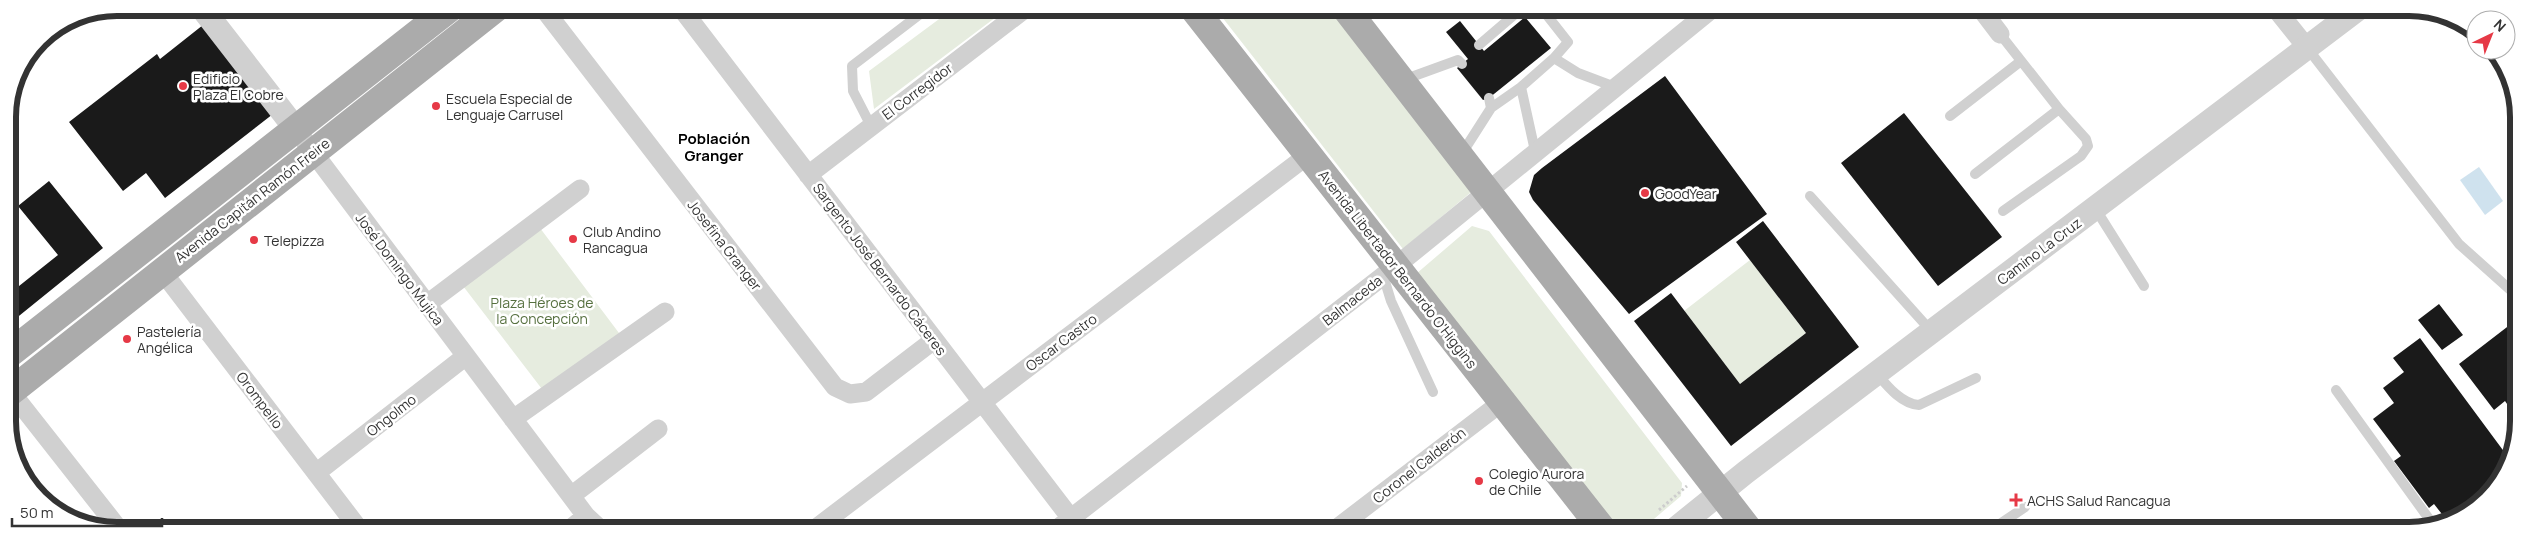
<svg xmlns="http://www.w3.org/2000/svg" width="2526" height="538" font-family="Manrope,sans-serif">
	<rect width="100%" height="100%" fill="#fff"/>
	<path fill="#e6ecdf" d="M954 8H1008L874 109 869 71Z
		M1215 8 1337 9 1476 188 1403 249Z
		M1472 226 1489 231 1682 483 1681 496 1641 530H1614L1416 274Z
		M540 228 622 337 545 393 463 286Z
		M1750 260 1806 333 1740 384 1684 311Z"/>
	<path fill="#cfe2ee" d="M2479 167 2503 201 2485 215 2460 180Z"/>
	<path fill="#1a1a1a" d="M1525 17 1551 48 1489 98 1483 100 1457 68 1468 59 1446 32 1460 21 1484 51Z
		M203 25 273 114 165 198 146 173 123 191 69 122 157 54 160 59Z
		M1665 76 1767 214 1629 314 1533 200 1529 192 1534 175 1542 168Z
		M1904 113 2002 237 1938 286 1841 163Z
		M49 181 103 248 9 324V294L58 255 18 206Z
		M1763 221 1859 347 1731 446 1634 321 1671 293 1740 384 1806 333 1736 242Z
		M2439 304 2463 335 2442 350 2418 320Z
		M2511 324 2516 332V417L2505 401 2494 410 2459 364Z
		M2420 338 2508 457 2481 503 2445 518 2434 504 2429 508 2394 461 2401 456 2373 419 2394 403 2383 388 2404 372 2393 358Z"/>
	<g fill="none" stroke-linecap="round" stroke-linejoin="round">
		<path stroke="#cdcdcd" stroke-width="3" stroke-dasharray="2.5 2.5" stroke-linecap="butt" d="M1659 510 1687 486
			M1635 530 1640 526"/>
		<path stroke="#d0d0d0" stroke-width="10" d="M1542 9 1568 42 1554 58 1578 73 1615 87
			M2000 34 2059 109 2086 139 2088 146 2081 156 2003 211
			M1479 45 1521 9
			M2308 49 2459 244 2516 295
			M1403 80 1458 60 1462 64
			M1491 108 1521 87
			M1950 116 2021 61
			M871 126 853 91 852 66 928 8
			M1535 151 1521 87 1554 58
			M1461 155 1491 108 1489 98
			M1975 174 2059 109
			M1810 196 1932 332
			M2095 208 2144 286
			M1383 275 1391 301 1433 392
			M1877 374C1888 387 1902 404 1919 405L1976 378
			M2336 390 2432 523
			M1991 530 2025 507"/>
		<path stroke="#d0d0d0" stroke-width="19" d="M543 8 835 387 850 394 866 392 934 340
			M681 8 1079 529
			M1981 9 2000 34
			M2276 9 2308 49
			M295 128 586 516 600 529
			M808 175 1026 8
			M162 271 359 529
			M427 304 580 189
			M11 392 118 528
			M513 419 665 312
			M316 473 466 356
			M571 496 658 429
			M570 529 586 516
			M815 529 1308 155
			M1057 529 1396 266 1712 9
			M1336 529 1502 402"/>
		<path stroke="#d0d0d0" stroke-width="24" d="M202 8 295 128
			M1674 530 1746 472 2358 9"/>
		<path stroke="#ababab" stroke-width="28" d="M1193 8 1603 530
			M1346 9 1749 530
			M9 354 450 8
			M9 393 496 8"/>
	</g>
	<g fill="#e63946" stroke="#fff" stroke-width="2">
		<circle cx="183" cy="86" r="5"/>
		<circle cx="436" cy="106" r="5"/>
		<circle cx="1645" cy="193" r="5"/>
		<circle cx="573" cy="239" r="5"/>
		<circle cx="254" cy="240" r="5"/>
		<circle cx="127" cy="339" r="5"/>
		<circle cx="1479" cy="481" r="5"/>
		<path d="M2013.5 492.5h5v5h5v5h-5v5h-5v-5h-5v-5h5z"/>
	</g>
	<g text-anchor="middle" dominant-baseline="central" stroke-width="5" stroke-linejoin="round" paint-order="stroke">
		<g font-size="14" fill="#333" stroke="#fff" text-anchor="start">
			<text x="193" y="78">Edificio<tspan x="193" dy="16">Plaza El Cobre</tspan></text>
			<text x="446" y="98">Escuela Especial de<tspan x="446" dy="16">Lenguaje Carrusel</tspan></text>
			<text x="1655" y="193">GoodYear</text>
			<text x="583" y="231">Club Andino<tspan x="583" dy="16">Rancagua</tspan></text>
			<text x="264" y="240">Telepizza</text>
			<text x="137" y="331">Pastelería<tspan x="137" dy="16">Angélica</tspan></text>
			<text x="1489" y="473">Colegio Aurora<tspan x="1489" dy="16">de Chile</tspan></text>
			<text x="2027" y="500">ACHS Salud Rancagua</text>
		</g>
		<g font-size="14" fill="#333" stroke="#fff">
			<text transform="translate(917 91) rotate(-37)">El Corregidor</text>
			<text transform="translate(252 200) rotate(-38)">Avenida Capitán Ramón Freire</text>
			<text transform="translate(725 245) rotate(52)">Josefina Granger</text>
			<text transform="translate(2039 251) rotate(-37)">Camino La Cruz</text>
			<text transform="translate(400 269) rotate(53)">José Domingo Mujica</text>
			<text transform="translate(880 269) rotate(53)">Sargento José Bernardo Cáceres</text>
			<text transform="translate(1398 269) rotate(52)">Avenida Libertador Bernardo O'Higgins</text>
			<text transform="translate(1352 300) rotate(-38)">Balmaceda</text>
			<text transform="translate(1061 342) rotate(-37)">Oscar Castro</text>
			<text transform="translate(260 400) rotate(53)">Orompello</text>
			<text transform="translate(391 415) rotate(-38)">Ongolmo</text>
			<text transform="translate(1419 465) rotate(-38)">Coronel Calderón</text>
		</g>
		<g font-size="14" fill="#56703f" stroke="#fff">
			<text x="542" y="302">Plaza Héroes de<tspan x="542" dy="16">la Concepción</tspan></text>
		</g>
		<g font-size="15" font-weight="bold" fill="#000" stroke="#fff">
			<text x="714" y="138">Población<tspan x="714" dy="17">Granger</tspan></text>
		</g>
	</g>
	<path d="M0 0H2526V538H0ZM117 16H2409A101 101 0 0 1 2510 117V421A101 101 0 0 1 2409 522H117A101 101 0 0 1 16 421V117A101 101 0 0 1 117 16Z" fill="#fff" fill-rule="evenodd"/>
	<path fill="none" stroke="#333" stroke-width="6" d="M117 16H2409A101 101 0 0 1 2510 117V421A101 101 0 0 1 2409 522H117A101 101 0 0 1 16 421V117A101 101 0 0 1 117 16Z"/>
	<g transform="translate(2491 35) rotate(43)"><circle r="24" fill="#ffffff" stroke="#adadad"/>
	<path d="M0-4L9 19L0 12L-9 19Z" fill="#e63946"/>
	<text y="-8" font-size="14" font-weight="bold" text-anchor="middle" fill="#333333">N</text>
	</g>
	<path d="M12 518v8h150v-8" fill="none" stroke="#333333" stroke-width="2.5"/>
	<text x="20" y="518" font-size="15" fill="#333333" stroke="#ffffff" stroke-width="4" paint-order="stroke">50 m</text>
</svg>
